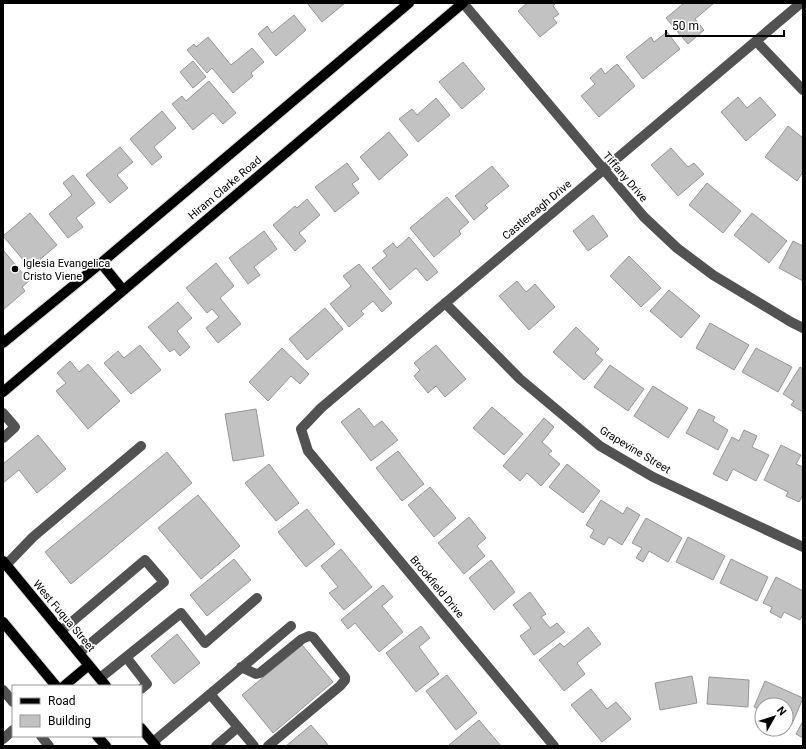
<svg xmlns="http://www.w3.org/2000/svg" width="806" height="749" font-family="Roboto,sans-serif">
	<rect width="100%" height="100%" fill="#fff"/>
	<path fill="#c2c2c2" stroke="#969696" d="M307 3H345L322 22Z
		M527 3H556L553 6 559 14 553 18 557 23 540 37 518 11Z
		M684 3H714L695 19 704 30 688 44 666 18Z
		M294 15 306 30 276 56 258 34 267 26 272 33Z
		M667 32 680 49 643 79 626 57 651 37 654 42Z
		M208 37 231 65 252 48 264 62 251 73 253 76 233 93 212 68 207 73 187 50 194 44 196 47Z
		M193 61 206 77 193 88 180 72Z
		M463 62 485 89 462 109 439 82Z
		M617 64 635 86 599 117 581 96 595 84 590 78 601 68 605 74Z
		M209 81 236 113 223 124 213 113 193 130 172 104 182 96 186 101Z
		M738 97 747 108 760 97 776 115 746 141 721 112Z
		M436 98 450 115 418 142 399 119 412 109 417 115Z
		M162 111 176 128 154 147 162 157 152 165 130 139Z
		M788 126 803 138V172L797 181 765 157Z
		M389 132 408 155 379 180 360 157Z
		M120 147 133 162 117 175 128 188 110 203 86 175Z
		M671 148 688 167 694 163 704 174 678 196 651 165Z
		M347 163 359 179 352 184 359 193 335 212 315 187Z
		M492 166 509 186 485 205 488 208 474 220 455 196Z
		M73 175 95 203 76 218 83 227 68 238 49 214 72 195 63 183Z
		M707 183 741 211 723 233 689 205Z
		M447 197 469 222 459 231 461 234 434 257 410 228Z
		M307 199 320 215 299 233 306 241 295 251 273 225 295 206 297 208Z
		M30 213 57 245 30 268 3 236Z
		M752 213 787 241 769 263 734 235Z
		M593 215 608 236 588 251 573 231Z
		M264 231 277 249 254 267 260 275 248 284 229 258Z
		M409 237 438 272 427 281 416 268 390 290 372 268 387 256 383 251 393 243 397 248Z
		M793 241 803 246V281L779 268Z
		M3 250 29 281 22 287 25 291 3 310Z
		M629 256 661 288 641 307 610 276Z
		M216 263 234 286 220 298 241 324 218 343 206 328 219 317 212 309 207 313 186 288Z
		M359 264 392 303 382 312 373 301 361 311 364 314 349 327 330 304 351 286 343 276Z
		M517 281 526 292 535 284 555 307 529 330 499 296Z
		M669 290 700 316 681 338 650 311Z
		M178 302 192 318 177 331 190 347 180 356 174 349 170 352 148 327Z
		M325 308 343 329 307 360 289 339Z
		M710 323 749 345 734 370 696 348Z
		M576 327 599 349 595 353 603 360 584 380 553 352Z
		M140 345 161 370 131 394 104 363 118 351 124 358Z
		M436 345 466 379 445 397 436 386 428 393 414 376 420 370 414 363Z
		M282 348 309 374 300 384 291 376 268 401 249 382Z
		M756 348 792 367 778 392 742 372Z
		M70 361 79 372 88 364 120 401 88 429 56 391 66 383 57 373Z
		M610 365 644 389 628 411 594 387Z
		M800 367 803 369V412L791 405 794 401 783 394Z
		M653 386 688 408 668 438 634 416Z
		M492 407 523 434 504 455 473 428Z
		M359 408 374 427 382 421 398 440 371 461 341 422Z
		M256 409 264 456 233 461 225 414Z
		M699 409 715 417 713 421 728 430 718 450 686 433Z
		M544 418 554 427 542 442 552 451 548 454 560 464 541 486 527 473 520 481 503 466Z
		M744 430 757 436 752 447 769 455 756 481 733 469 727 481 713 474 732 437 739 441Z
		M38 435 66 469 37 493 19 470 3 483V464Z
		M781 445 801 455 796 464 803 467V495L799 502 786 496 788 492 764 480Z
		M398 451 424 484 402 501 376 468Z
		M167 452 192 483 71 584 45 552Z
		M269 464 299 503 276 521 245 483Z
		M567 464 600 491 583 513 549 487Z
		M430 487 456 518 434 537 408 505Z
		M198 495 240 546 201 579 158 528Z
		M601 500 623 514 627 507 640 515 622 545 609 537 604 545 590 537 594 530 586 525Z
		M307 509 335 544 306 567 278 532Z
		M469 517 486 538 477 546 485 556 464 574 438 543Z
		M646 518 682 538 668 562 649 551 643 562 636 558 642 548 632 543Z
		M688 537 725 556 713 580 676 562Z
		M341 549 372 587 344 610 329 593 338 587 321 566Z
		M234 559 251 580 207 616 190 595Z
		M731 559 768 577 757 601 720 583Z
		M491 560 515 592 494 610 469 578Z
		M776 577 803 591V614L800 620 784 612 781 618 770 612 772 607 763 603Z
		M383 585 393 597 382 606 403 632 379 652 355 623 348 629 341 620Z
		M530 592 546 614 541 617 550 628 557 623 565 632 534 655 520 636 531 628 513 605Z
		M421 626 430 638 419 647 439 674 416 692 386 653Z
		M588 627 601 644 577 663 585 674 564 691 539 660 560 643 564 647Z
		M177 634 200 663 174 684 151 656Z
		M302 645 333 682 273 733 242 695Z
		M447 675 477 713 456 730 426 691Z
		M692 676 697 703 660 710 655 683Z
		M709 677 749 680 748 707 707 704Z
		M765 681 803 698 792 724 786 721V705H762V711L754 707Z
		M591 689 607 709 616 702 631 719 602 742 571 705Z
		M479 720 501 746H451L449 745Z
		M803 721V738L796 734Z
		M311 725 329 746H286Z"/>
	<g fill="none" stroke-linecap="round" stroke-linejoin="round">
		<defs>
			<path id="major" d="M101 263 123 290
				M3 343 101 263 409 3
				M3 392 463 3
				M3 561 106 686
				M3 622 56 686
				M64 686 89 665
				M141 728 156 746
				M97 736 106 746"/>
		</defs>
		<use href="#major" stroke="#dbdbdb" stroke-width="12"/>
		<path stroke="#525252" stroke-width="10" d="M463 3 644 217 677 248 713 275 791 322 803 328
			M756 41 803 90
			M445 303 520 379 600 446 653 477 803 547
			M3 413 15 427 3 438
			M6 565 33 537 141 446
			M61 631 145 560 164 582 79 653
			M126 657 147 684 141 689
			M241 667 256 674 260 673 302 639 309 636 313 637 345 677V680L340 686 268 746
			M100 678 181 613 205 643 257 598
			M3 690 13 702
			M210 694 238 727 216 746
			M238 727 254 746
			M41 736 49 746
			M3 739 13 730
			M153 742 291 626
			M554 746 308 451 301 429 321 408 801 3"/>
		<use href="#major" stroke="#000" stroke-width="10"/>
	</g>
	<circle fill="#000" stroke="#fff" stroke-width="1.5" cx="15" cy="269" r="4"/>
	<g text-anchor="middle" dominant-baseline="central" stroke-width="3.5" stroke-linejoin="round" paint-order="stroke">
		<g font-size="11" fill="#000" stroke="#fff">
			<text transform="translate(625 177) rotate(49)">Tiffany Drive</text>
			<text transform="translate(225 188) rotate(-40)">Hiram Clarke Road</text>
			<text transform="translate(537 210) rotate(-40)">Castlereagh Drive</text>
			<text transform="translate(635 450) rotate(31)">Grapevine Street</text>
			<text transform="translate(437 587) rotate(50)">Brookfield Drive</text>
			<text transform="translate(64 616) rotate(50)">West Fuqua Street</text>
		</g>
		<g font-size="11" fill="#000" stroke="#fff" text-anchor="start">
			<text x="23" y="263">Iglesia Evangelica<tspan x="23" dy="13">Cristo Viene</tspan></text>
		</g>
	</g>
	<rect width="806" height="749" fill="none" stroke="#000000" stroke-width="8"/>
	<rect x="12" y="685" width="130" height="52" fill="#ffffff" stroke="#999999"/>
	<rect x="20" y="698" width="20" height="6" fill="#000000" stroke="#999999"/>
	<text x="48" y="705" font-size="12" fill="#000000">Road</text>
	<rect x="20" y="715" width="20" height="12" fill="#c2c2c2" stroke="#999999"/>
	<text x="48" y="725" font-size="12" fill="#000000">Building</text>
	<g transform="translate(774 717) rotate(51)"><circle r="19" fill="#ffffff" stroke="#999999"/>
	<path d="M0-3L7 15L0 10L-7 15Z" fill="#000000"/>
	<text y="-6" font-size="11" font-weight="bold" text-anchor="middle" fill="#000000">N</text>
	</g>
	<path d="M666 30v6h118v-6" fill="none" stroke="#000000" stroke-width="2"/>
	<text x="672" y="30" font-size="12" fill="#000000" stroke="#ffffff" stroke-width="3" paint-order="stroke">50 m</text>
</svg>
